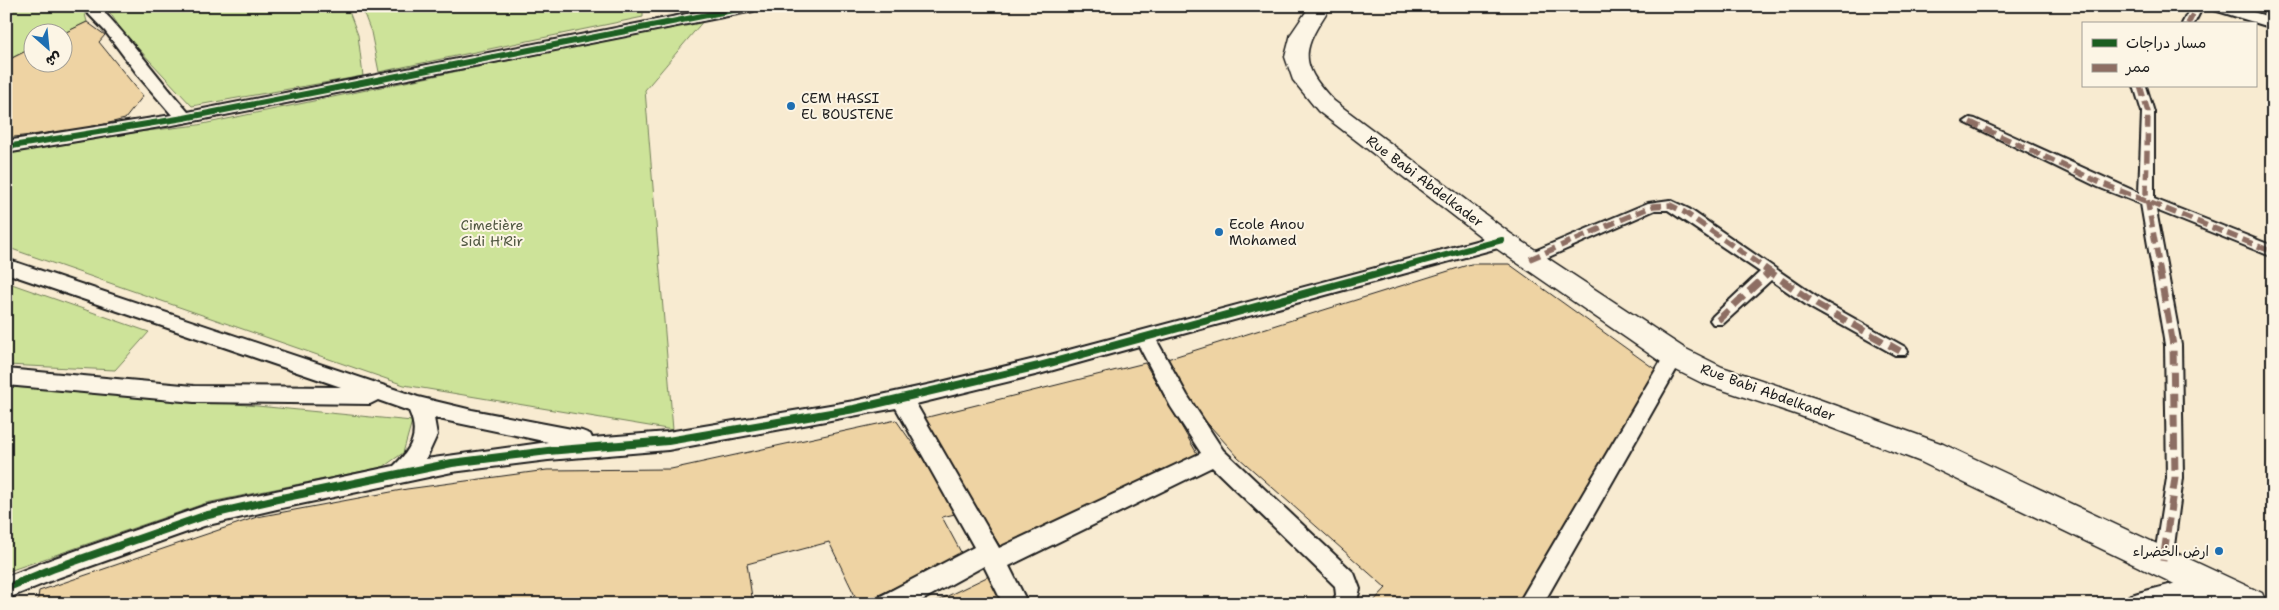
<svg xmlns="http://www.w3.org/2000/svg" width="2279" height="610" font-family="'Shantell Sans','Playpen Sans Arabic',sans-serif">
	<rect width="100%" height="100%" fill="#f8ebd1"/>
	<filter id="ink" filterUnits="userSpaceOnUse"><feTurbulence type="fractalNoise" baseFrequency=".02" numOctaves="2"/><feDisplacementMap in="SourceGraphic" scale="10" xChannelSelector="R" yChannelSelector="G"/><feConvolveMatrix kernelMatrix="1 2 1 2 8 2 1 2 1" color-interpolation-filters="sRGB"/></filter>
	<g filter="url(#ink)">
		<path fill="#cde399" stroke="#74805a" d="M6 6H83L87 22 63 34 32 32V48L6 61Z
			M101 6H347L358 35 363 76 192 106 123 32 110 13Z
			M361 6H636L643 8V17L379 72 371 32Z
			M704 20 645 90 673 430 404 385 6 247V154L138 132 198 125Z
			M6 282 149 332 115 370 6 365Z
			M6 387 102 391 412 421 403 453 383 467 206 503 6 572Z"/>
		<path fill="#eed3a3" stroke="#1c1c1c" d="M87 22 105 35 99 42 143 96 125 119 89 128 6 138V61L32 48V62H62V34Z
			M1471 264H1509L1659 372 1524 604H1371L1386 588 1238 457 1200 415 1164 360Z
			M1145 363 1199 457 1003 551 920 419Z
			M896 420 926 463 955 514 942 517 963 556 859 604 829 542 747 564 753 604H37L39 591 257 517 407 489 547 470 671 469Z
			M991 575 1006 604H931Z"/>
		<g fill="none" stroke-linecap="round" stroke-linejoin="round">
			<defs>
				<path id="pedestrian" d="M2191 6H2203L2194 24H2182Z
					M2134 86H2146L2154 112V199L2273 246V257L2156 210 2181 345 2183 478 2172 561 2169 566 2163 569 2157 566 2154 561 2167 478 2165 345 2141 204 2098 187 1964 122 1970 118 1975 119 2139 193 2142 112Z
					M1670 200 1689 209 1821 300 1905 347 1908 351 1905 355H1895L1811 308 1771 280 1723 324H1713L1710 320 1713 316 1760 272 1668 210H1655L1535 263 1530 264 1523 259 1525 255 1648 203Z"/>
				<path id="minor" d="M81 6H98C131 39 157 77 188 112L728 6H761L753 11 184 123 6 153V141L172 115 141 79 105 31Z
					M2208 6H2233L2273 18V28L2211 9Z
					M1502 234 1509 235 1511 240 1509 245 1157 341 1187 395 1223 450 1354 573 1360 589 1356 604H1331L1336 595 1335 586 1212 467 1009 566 1028 604H1003L984 566 915 604H878L881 596 974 547 896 408 668 450 548 460 452 472 277 509 204 526 60 577 6 599V577L52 559 204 506 394 466C411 449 420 435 409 411L378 400 370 404 194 402 6 385V369L194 386 341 387 6 273V259L418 397 472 410 582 431 590 434 592 438 668 432 854 401 941 382 1039 358ZM1139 346 1171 407 1201 453 999 548 916 404 1039 374ZM434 418 548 442 426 459 437 435Z
					M1674 348 1681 351 1684 356 1543 604H1518L1667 351Z
					M2211 574 2220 577 2223 585 2220 593C2187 604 2160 604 2126 604L2129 596 2138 593Z"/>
				<path id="secondary" d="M1310 6H1331C1303 48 1296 62 1334 101L1511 234 1684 348 1722 367 1818 399 1943 444 2262 593 2267 604H2216L1921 462 1798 415 1702 383 1664 364 1493 246 1318 111 1293 80 1285 57 1291 34Z"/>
			</defs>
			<use href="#pedestrian" stroke="#1c1c1c" stroke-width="4"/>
			<use href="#minor" stroke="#1c1c1c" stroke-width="4"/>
			<use href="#secondary" stroke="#1c1c1c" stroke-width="3"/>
			<use href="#pedestrian" fill="#fcf5e5" fill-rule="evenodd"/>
			<use href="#minor" fill="#fcf5e5" fill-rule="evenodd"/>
			<use href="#secondary" fill="#fcf5e5" fill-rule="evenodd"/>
			<path stroke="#8d6e63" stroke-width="5.5" stroke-dasharray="11 5.5" stroke-linecap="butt" d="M2188 24 2197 6
				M2140 86 2148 112 2146 193 2160 269
				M1970 122 2103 184 2273 252
				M1530 259 1653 206 1670 205 1684 212 1766 269"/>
			<path stroke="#8d6e63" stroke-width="7" stroke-dasharray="14 7" stroke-linecap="butt" d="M1764 268 1816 304 1900 351
				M2159 268 2173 345 2175 478 2163 561
				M1718 320 1770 272"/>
			<defs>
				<path id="cycleway-far1" d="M6 147 184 118 753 6
					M1394 269 1502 240"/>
				<path id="cycleway" d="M6 588 52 569 204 516 277 499 452 463 548 451 668 441 854 409 1039 366 1399 268"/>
			</defs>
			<use href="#cycleway-far1" stroke="#fcf5e5" stroke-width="9"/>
			<use href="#cycleway" stroke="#fcf5e5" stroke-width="11"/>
			<use href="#cycleway-far1" stroke="#1b5e20" stroke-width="6"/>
			<use href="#cycleway" stroke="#1b5e20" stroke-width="8"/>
		</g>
	</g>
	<g fill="#1f6fb2" stroke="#fcf5e5" stroke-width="2">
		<circle cx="791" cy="106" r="5"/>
		<circle cx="1219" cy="232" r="5"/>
		<circle cx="2219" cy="551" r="5"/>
	</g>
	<g text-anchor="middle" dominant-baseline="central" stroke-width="4" stroke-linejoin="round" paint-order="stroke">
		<g font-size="14" fill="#1c1c1c" stroke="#fcf5e5" text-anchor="start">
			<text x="801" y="98">CEM HASSI<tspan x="801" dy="16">EL BOUSTENE</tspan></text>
			<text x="1229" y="224">Ecole Anou<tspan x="1229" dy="16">Mohamed</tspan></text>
			<text x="2209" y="551" text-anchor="end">ارض الخضراء</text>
		</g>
		<g font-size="14" fill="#1c1c1c" stroke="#fcf5e5">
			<text transform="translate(1425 181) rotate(37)">Rue Babi Abdelkader</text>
			<text transform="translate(1768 392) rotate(20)">Rue Babi Abdelkader</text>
		</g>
		<g font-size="14" fill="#515842" stroke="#fcf5e5">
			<text x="492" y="225">Cimetière<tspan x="492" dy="16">Sidi H'Rir</tspan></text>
		</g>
	</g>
	<rect width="2279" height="610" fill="none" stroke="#fcf5e5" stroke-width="25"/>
	<rect x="12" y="12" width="2254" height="585" fill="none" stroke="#1c1c1c" stroke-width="2" filter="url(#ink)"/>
	<rect x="2082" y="22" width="175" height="65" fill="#fcf5e5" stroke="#a29e95"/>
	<rect x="2092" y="39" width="25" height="8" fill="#1b5e20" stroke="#a29e95"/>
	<text x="2126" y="48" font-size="15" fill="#1c1c1c">مسار دراجات</text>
	<rect x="2092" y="64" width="25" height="8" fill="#8d6e63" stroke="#a29e95"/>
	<text x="2126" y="72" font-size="15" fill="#1c1c1c">ممر</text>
	<g transform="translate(48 48) rotate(153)"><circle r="24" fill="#fcf5e5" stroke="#a29e95"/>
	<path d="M0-4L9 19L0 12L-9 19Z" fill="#1f6fb2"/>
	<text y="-8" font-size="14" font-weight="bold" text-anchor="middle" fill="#1c1c1c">ش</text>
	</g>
</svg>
